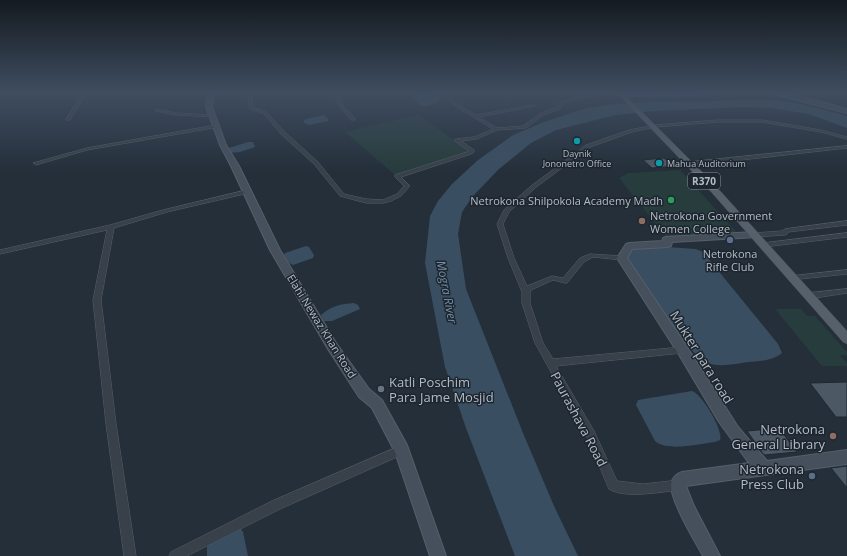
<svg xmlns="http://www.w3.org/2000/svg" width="847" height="556" font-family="'Open Sans',sans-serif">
	<rect width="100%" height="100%" fill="#242f3a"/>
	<path fill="#273c3c" d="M419 115 470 151 395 175 345 132Z
		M680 170 739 235 667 238 619 178 628 173Z
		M775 309H801L807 316H815L847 352V355H840L847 363V366H822Z"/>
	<path fill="#3a4e62" d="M410 93H436L441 98C437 105 428 106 421 106Z
		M739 100H771L797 103 847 116V128L809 114 772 108 743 107 654 111 615 115 556 130 531 143 499 169 473 196 462 212 458 234 466 289 523 433 554 506 578 556H515L466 428 445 367 425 263 430 216 438 201 452 184 478 160 513 135 544 122 587 108 615 104 663 101 699 102Z
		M324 115 329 120 328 121 309 125 304 123V121L306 119Z
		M248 142H253L255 147 240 152 229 153V148Z
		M306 246 309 247 314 255 313 258 293 265 289 263 284 255 285 253Z
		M652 246 696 249 703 252 778 344 782 353C773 361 759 361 748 362 735 364 718 368 705 362 689 353 638 279 628 260 623 247 643 247 652 246Z
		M354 303 358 305 360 309 332 321H324L321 315C331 306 341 304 354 303Z
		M692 391C702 394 724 431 720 440L715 442C698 444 668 452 655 441L636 405 638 400Z
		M236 529H241L243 532 248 556H207V546Z"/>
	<path fill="#4d5865" stroke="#1f2831" d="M663 158 670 161 677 166 652 168 643 160Z
		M847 382V417H836L810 383Z
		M779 428 797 452 764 455 747 431Z
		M847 466V488L831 468Z"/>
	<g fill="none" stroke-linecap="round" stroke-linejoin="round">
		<defs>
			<path id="street" d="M83 93H87L70 120H66V119Z
				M248 93H252L253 107 266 112 286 133 318 162 344 194 366 199 383 200 397 194 404 186 395 177V175L467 152 469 151 455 141V139L474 137 493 129 455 106 442 93H446L457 104 476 115 533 105 535 106 479 117 497 128 523 126 541 113 557 107C558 104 560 102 564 101 573 97 596 93 606 93L565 103 561 106 560 109 543 115 526 128 497 130 477 139 461 141 474 150V152L471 154 401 177 410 186 401 196 391 201 383 203H366L340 196 314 164 282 135 264 114 250 109Z
				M335 93H339L343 106 355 118V120H351L339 106Z
				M156 109 176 113 214 115 216 116 214 117 176 115 156 111Z
				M718 120H762L821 130 847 137V139L821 132 762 122H718L655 127 632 132 590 147 535 188 509 212 503 224 514 258 527 286 552 276 563 278 580 258 590 254 622 256 625 258 622 260 593 257 584 262 567 283H565L553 280 533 289 530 292V303L543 343 553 359 682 347 685 348 686 350 685 352 682 353 556 366 594 431 617 481 643 484 679 480 683 481 684 485 683 489 679 490C661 492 624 499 609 489L587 437 535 343 522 303V292L508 258 497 224 504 210 531 186 586 145 629 130 655 125Z
				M216 125H218V127L87 150 36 165 33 163 87 148Z
				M847 146V148L688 166 685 164 688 162Z
				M247 190 250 192 249 193 167 212 114 228 101 300 116 424 136 556H124L106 424 93 300 107 230 0 254V250L110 225 163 210Z
				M847 221V225L788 232 787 234 785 235 754 237 751 235 754 233 782 231 785 229Z
				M847 233V237L764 247 761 245 764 243Z
				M847 270V274L791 280 788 278 791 276Z
				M847 289V293L808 299 804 296 808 293Z
				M402 445 406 447 407 450 406 453 280 509 187 556H169L171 552 272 501Z"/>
			<path id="secondary" d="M208 93H214L212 107 226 145 239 166 280 250 336 343 369 389 382 400 407 445 446 556H430L395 452 372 408 359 397 328 349 270 250 231 166 220 145 206 107Z
				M768 93C794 92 822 103 847 109V113Z
				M754 232 757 233 758 235 757 237 672 242 671 246 668 247 632 249 627 258 687 347 738 427 767 461 847 450V464L686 486 694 506 720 556H703C695 541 671 502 671 485 672 478 676 474 682 472L749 463 719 422 678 353 617 258 626 244 629 243 662 241 663 238 666 237Z"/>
			<path id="primary" d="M636 93H711L708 95 627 97 712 182 847 331V344L843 342 706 186 619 95 622 93Z"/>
		</defs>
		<use href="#street" stroke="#565f68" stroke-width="1"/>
		<use href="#secondary" stroke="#565f68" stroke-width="2"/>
		<use href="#primary" stroke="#414a53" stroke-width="1"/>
		<use href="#street" fill="#38414a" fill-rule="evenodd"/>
		<use href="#secondary" fill="#46505d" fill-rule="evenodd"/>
		<use href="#primary" fill="#56606a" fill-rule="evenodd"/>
	</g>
	<linearGradient id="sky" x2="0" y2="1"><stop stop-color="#141a20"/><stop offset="0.54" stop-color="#3f4d60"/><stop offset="1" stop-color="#3f4d60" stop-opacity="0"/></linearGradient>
	<rect width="847" height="171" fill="url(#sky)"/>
	<g fill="#0f9aa8" stroke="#1d262f" stroke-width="1.5">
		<circle cx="577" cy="141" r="4"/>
		<circle cx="659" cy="163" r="4"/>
	</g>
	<circle fill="#2e9e5b" stroke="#1d262f" stroke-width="1.5" cx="671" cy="200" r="4"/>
	<g fill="#8d6e63" stroke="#1d262f" stroke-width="1.5">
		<circle cx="642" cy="221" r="4"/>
		<circle cx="833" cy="436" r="4"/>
	</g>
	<g fill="#5c6f8a" stroke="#1d262f" stroke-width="1.5">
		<circle cx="730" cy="240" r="4"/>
		<circle cx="812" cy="476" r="4"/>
	</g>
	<circle fill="#6b7280" stroke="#1d262f" stroke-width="1.5" cx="381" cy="389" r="4"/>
	<g text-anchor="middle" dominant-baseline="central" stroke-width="3" stroke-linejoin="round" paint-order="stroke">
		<g font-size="9" fill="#b3bcc6" stroke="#1d262f">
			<text x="577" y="153">Daynik<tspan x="577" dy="10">Jononetro Office</tspan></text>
			<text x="667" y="163" text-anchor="start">Mahua Auditorium</text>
		</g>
		<rect fill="#1d262f" stroke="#868f99" stroke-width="1" x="688" y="173" width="32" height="16" rx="3"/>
		<g font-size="10" font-weight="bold" fill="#b3bcc6">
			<text x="704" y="181">R370</text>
		</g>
		<g font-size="11" fill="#b3bcc6" stroke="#1d262f" text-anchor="end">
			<text x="663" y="200">Netrokona Shilpokola Academy Madh</text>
			<text x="650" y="215" text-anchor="start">Netrokona Government<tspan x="650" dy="13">Women College</tspan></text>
			<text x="730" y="253" text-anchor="middle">Netrokona<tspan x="730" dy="13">Rifle Club</tspan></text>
		</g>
		<g font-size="11" fill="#b3bcc6" stroke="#1d262f">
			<text transform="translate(322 326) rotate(58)">Elahi Newaz Khan Road</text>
		</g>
		<g font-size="12" font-style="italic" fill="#758fa8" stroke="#1d262f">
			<text transform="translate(447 292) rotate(79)">Mogra River</text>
		</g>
		<g font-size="13" fill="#b3bcc6" stroke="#1d262f">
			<text transform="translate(702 357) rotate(58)">Mukter para road</text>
			<text transform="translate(579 419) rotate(62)">Paurashava Road</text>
		</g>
		<g font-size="13" fill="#b3bcc6" stroke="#1d262f" text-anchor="end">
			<text x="389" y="382" text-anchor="start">Katli Poschim<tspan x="389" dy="15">Para Jame Mosjid</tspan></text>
			<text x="825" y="429">Netrokona<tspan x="825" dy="15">General Library</tspan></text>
			<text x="804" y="469">Netrokona<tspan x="804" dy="15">Press Club</tspan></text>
		</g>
	</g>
</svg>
